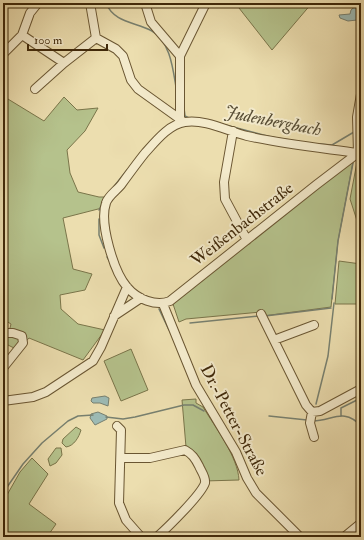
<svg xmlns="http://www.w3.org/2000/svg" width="364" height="540" font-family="'IM FELL Double Pica',serif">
	<rect width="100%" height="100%" fill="#ecdeaf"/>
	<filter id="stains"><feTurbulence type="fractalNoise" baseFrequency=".005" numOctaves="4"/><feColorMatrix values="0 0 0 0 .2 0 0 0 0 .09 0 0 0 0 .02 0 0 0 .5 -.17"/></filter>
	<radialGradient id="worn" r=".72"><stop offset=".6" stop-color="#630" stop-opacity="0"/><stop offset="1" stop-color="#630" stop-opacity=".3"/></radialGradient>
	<path fill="#b5c28c" stroke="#7a754a" d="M248 3H312L272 50 239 8Z
		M3 96 44 121 64 97 77 110 98 108 85 131 67 150 70 173 78 192 99 197H107L102 208 63 218 73 269 92 274 85 290 60 295 61 309 78 324 105 330 83 360 29 338 18 350 6 344 11 324 3 319Z
		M361 161V233L350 199 357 162Z
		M353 162 338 241 331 307 263 316 261 312 186 319 179 322 173 304 303 199Z
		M339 261 361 264V304H335Z
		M131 349 148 390 121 401 104 361Z
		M196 399V403L203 407C215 427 238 457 239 480L204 481 186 447 182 400Z
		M76 427 81 430C79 437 74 446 66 447L62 443 63 439Z
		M56 448H61L62 455 56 463 50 466 48 459Z
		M32 458 48 474 29 504 56 524 47 537H3V502L20 472Z"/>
	<path fill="#9cbab4" stroke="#778070" d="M359 3H361V10L357 20 348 21 340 18 339 15 350 14 351 10Z
		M105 396 109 398 108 406 100 403H93L91 401 92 398Z
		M98 412 107 416V419L95 425 90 418 91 414Z"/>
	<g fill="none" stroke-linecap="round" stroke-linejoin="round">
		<path stroke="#778070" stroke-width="1.5" d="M106 3C114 23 136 22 152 31 170 41 173 69 176 87
			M358 92 359 76 361 71
			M184 108 185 116 189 118
			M218 123 271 137 302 142
			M320 144 332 145 354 132
			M112 189 127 170
			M99 210 102 204
			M99 219V235L104 248
			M107 257 111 264
			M332 299 338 241 353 163
			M159 309 169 330
			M265 316 331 308
			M190 323 259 316
			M316 404 328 356 334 303
			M341 415V408L361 398
			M269 416 307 420
			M106 417 123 419 135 417 184 405H193L204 411
			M313 421C332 421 344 407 361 426
			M3 493 23 464 42 443 68 421 78 416 93 415"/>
		<defs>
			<path id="minor" d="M90 3 96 38
				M145 3 151 22 180 56
				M22 35 30 13 38 3
				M3 54 22 35 64 63 96 38 116 49 123 56 131 80 138 89 184 122
				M35 89 64 63
				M180 119V56L206 3
				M233 131 224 182 225 199 247 240
				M358 153 316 185 170 301C156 307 137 299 127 287 114 272 99 223 106 203 108 196 116 191 121 185 129 174 137 163 145 153 155 142 169 124 185 122 206 119 227 131 247 136 282 144 322 148 358 153L361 154
				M358 153 357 117 361 94
				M163 304 196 385 236 452 247 478 256 493 300 537
				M261 314 306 405 312 412 320 411 361 389
				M114 316 141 298
				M3 333H13L22 336 23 343 3 368
				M274 340 314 325
				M3 401 33 397 46 392 93 361 101 347 127 287
				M312 412 310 423 314 437
				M117 426 121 430 119 503 126 520 141 537
				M121 458H150L185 450C192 454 195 458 199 466 201 471 206 477 205 483 201 495 167 528 157 537
				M344 537 361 523"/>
		</defs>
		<use href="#minor" stroke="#6a5632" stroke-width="10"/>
		<use href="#minor" stroke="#f3eacb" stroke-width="8"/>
	</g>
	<g text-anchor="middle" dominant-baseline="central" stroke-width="4" stroke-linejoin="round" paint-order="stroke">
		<g font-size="17" fill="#3f2809" stroke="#f3eacb">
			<text transform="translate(242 224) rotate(-38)">Weißenbachstraße</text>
			<text transform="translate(234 420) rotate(62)">Dr.-Petter-Straße</text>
		</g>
		<g font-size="18" font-style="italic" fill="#564c34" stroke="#f3eacb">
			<text transform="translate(273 121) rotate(11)">Judenbergbach</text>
		</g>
	</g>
	<rect width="364" height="540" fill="none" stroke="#ecdeaf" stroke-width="16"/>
	<rect x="4" y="4" width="356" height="532" fill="none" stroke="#3f2809" stroke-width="2"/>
	<rect x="8" y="8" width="348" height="524" fill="none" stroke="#3f2809"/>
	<path d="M28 44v6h79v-6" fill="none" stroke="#3f2809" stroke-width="2"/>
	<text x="34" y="44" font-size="12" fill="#3f2809" stroke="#f3eacb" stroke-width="3" paint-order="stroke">100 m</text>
	<rect width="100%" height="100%" filter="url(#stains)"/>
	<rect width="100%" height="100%" fill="url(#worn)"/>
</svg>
